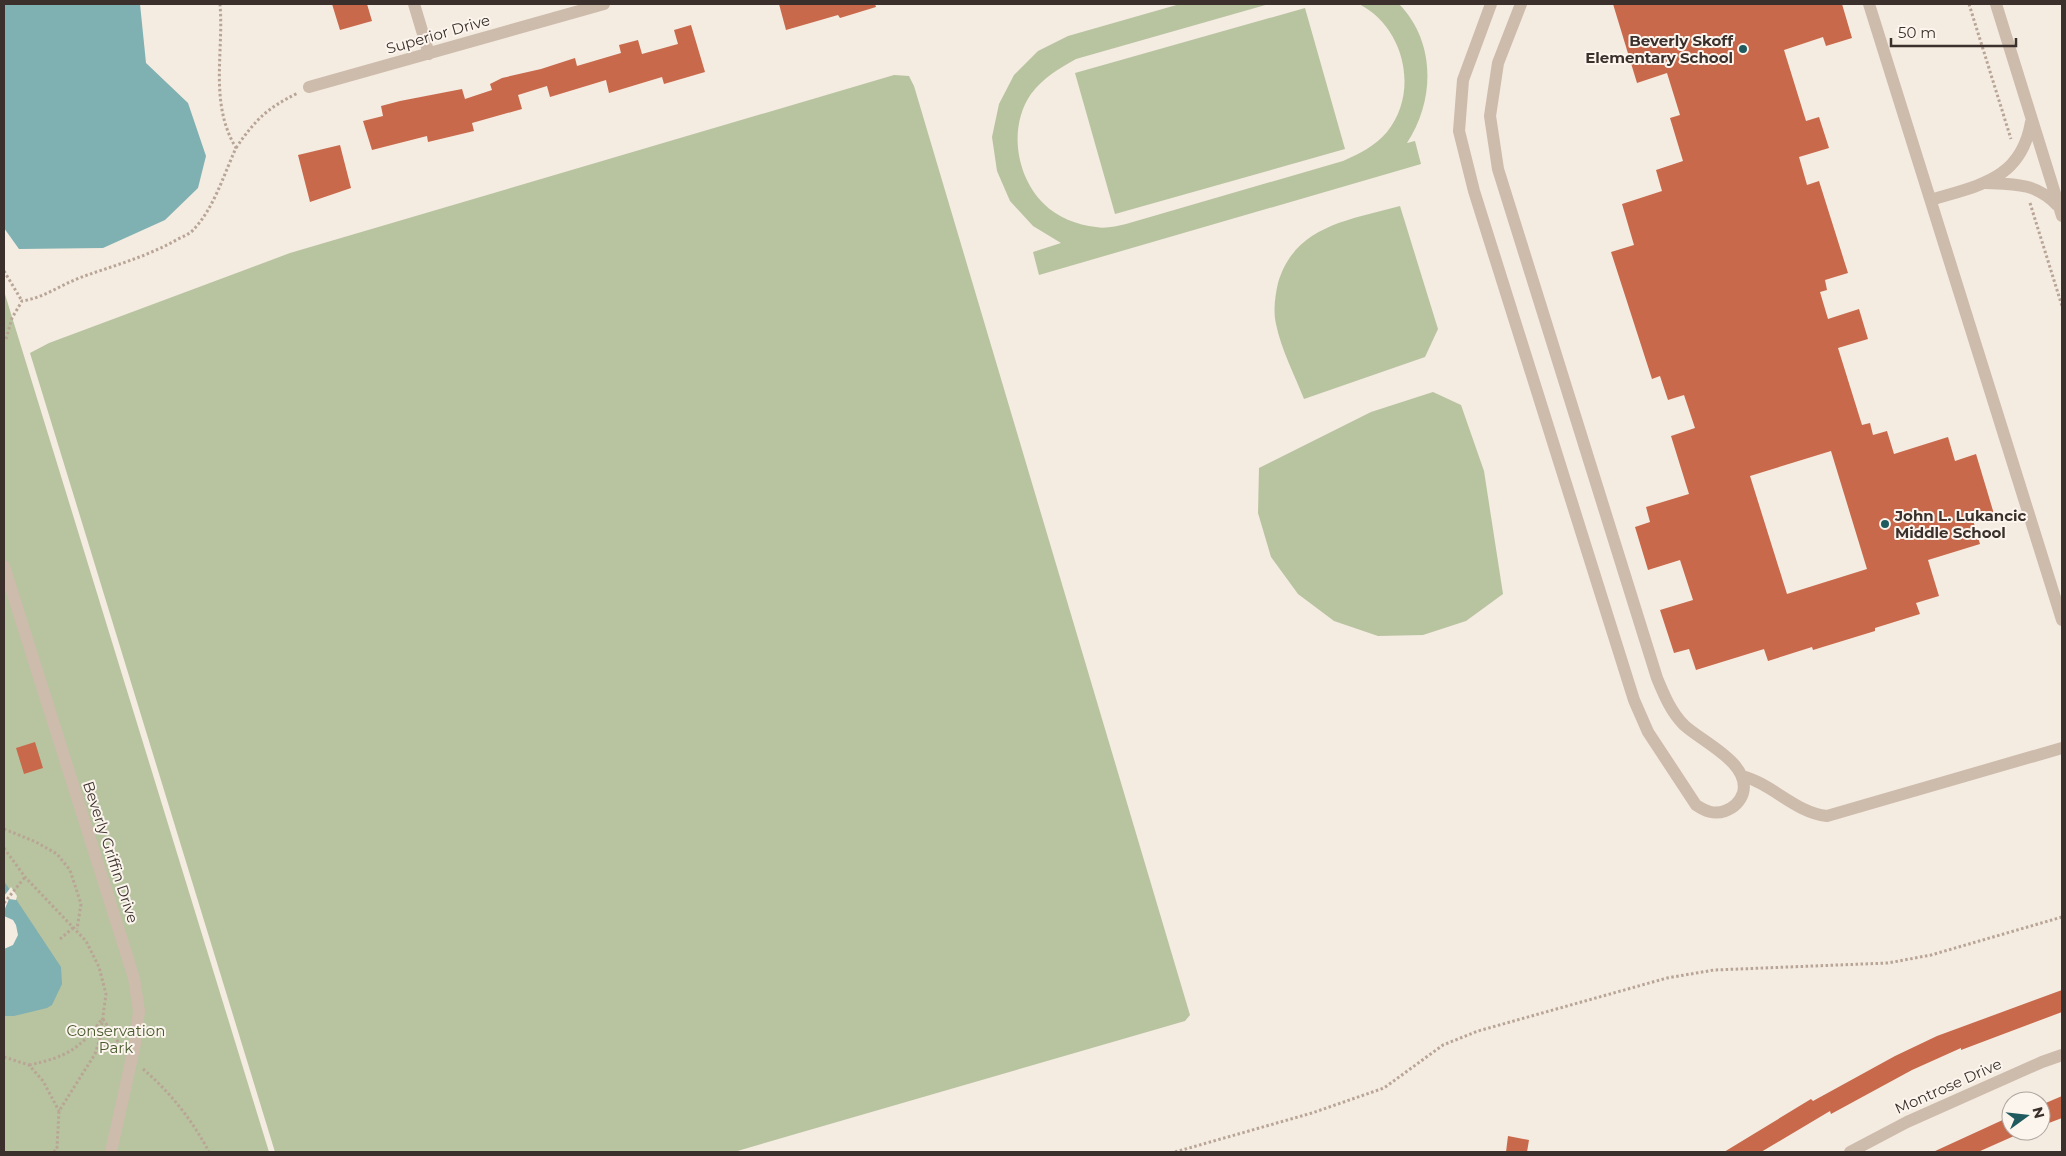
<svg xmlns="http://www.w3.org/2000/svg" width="2066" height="1156" font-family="Montserrat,sans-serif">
	<rect width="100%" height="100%" fill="#f4ebe1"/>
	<path fill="#b8c4a0" d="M1180 4H1269L1076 59C1058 69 1043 78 1031 94 1008 127 1016 177 1044 204 1057 217 1077 225 1096 227 1105 229 1117 226 1126 224L1343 161C1359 154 1375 146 1387 132 1420 91 1404 27 1359 4H1399C1436 42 1435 100 1407 143L1415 141 1421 164 1039 275 1033 252 1061 243 1033 226 1010 201 997 171 992 137 999 104 1014 75 1038 51 1068 36Z
		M1305 8 1345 149 1115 214 1075 73Z
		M894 75 909 76 914 86 1190 1015 1185 1021 734 1152H275L30 353 49 343 290 253Z
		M1400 206 1438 329 1425 357 1304 399C1295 376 1281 349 1276 324 1273 311 1275 296 1278 283 1295 225 1350 220 1400 206Z
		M4 291 269 1152H4Z
		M1433 392 1461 405 1484 471 1503 594 1466 621 1423 635 1378 636 1334 621 1298 594 1271 557 1258 513 1259 468 1371 412Z"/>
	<path fill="#7fb0b2" d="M4 4H140L146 63 188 103 206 156 198 188 165 220 103 248 19 249 4 228Z
		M4 881 61 967 62 984 52 1005 47 1008 14 1016H4Z"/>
	<path fill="#f4ebe1" d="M11 887 17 896 16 900 9 899 4 911V896Z
		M4 916 13 920 16 925 18 935 13 945 4 949Z"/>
	<path fill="#c8694b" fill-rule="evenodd" d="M332 4H367L372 21 340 30Z
		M779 4H875L876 7 840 18 838 15 786 30Z
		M1613 4H1842L1852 38 1826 46 1823 37 1784 50 1806 121 1819 117 1829 148 1799 157 1807 185 1819 181 1848 273 1825 280 1827 290 1820 292 1828 319 1859 309 1868 339 1838 348 1862 425 1870 423 1873 435 1887 431 1894 454 1948 437 1955 461 1976 454 1994 514 1973 520 1980 544 1928 560 1939 596 1916 603 1920 614 1875 628V631L1813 650 1812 647 1768 661 1764 649 1696 670 1689 649 1674 653 1660 610 1693 600 1680 560 1648 570 1635 527 1650 522 1646 507 1689 494 1671 436 1695 428 1684 395 1668 400 1660 376 1652 379 1611 252 1634 245 1622 204 1662 191 1656 170 1683 161 1670 118 1680 115 1667 73 1637 83ZM1831 451 1867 569 1787 594 1750 476Z
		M691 25 705 72 664 84 662 77 609 93 606 80 550 97 547 86 518 95 522 109 472 123 474 131 428 142 427 136 372 150 363 121 383 116 381 106 400 101 462 89 465 99 492 90 490 84 502 78 541 69 575 58 577 66 621 53 619 45 638 40 642 54 678 44 674 30Z
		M340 145 351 188 310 202 298 155Z
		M35 742 43 768 24 774 16 748Z
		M2062 990V1012L1961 1050V1048L1912 1070 1831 1114 1830 1111 1761 1152H1724L1811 1099 1813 1101 1895 1056 1937 1036Z
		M2062 1096V1118L2041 1126V1105Z
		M2007 1118 2014 1136 1978 1152H1933Z
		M1508 1136 1529 1140 1527 1152H1506Z"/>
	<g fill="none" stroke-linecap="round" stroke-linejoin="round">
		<path stroke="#b9a596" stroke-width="3" stroke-dasharray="2.5 2.5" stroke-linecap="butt" d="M1969 4 2011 139
			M236 148C255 120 267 108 298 93
			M2030 203 2062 306
			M4 271 22 301
			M6 339 12 318 22 301C43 298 59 286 79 278 112 266 147 257 178 239 184 236 190 234 194 229 214 208 224 174 236 148 209 103 224 52 220 4
			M4 829 36 842 57 854 70 870 81 904 77 929
			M4 848 25 877 86 941 99 967 106 994 100 1038 95 1054 59 1111 57 1147
			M4 903 25 877
			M60 939 74 927
			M103 1019 120 1045
			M4 1057 29 1065 43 1081 59 1111
			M29 1065C66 1057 79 1050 102 1019
			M143 1069C170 1092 193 1121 209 1152
			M54 1152 57 1147 58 1152
			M1175 1152 1312 1113 1384 1088 1443 1045 1478 1031 1667 978 1714 970 1888 963 1931 955 2062 917"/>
		<path stroke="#cdbbac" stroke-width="12" d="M414 4 429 54
			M1491 4 1463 80 1459 131 1474 191 1634 700 1648 732 1696 805C1705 811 1714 815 1725 811 1733 808 1740 802 1743 793 1751 763 1702 742 1684 725 1671 712 1664 695 1657 678L1498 169 1490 116 1498 63 1521 4
			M1869 4 2062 620
			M1996 4 2062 216
			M309 87 604 4
			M1986 183C2015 184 2036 183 2057 205
			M1931 200C1979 185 2021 180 2031 122
			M4 566 134 978 139 1011 135 1044 111 1152
			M1742 776C1773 784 1794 812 1827 816L2062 748
			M1850 1152 1907 1122 2042 1062 2062 1055"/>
	</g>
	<g fill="#1f5a5e" stroke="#fbf5ee" stroke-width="2">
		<circle cx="1743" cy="49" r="5"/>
		<circle cx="1885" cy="524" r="5"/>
	</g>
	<g text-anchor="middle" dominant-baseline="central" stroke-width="4" stroke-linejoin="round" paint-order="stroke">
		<g font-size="15" fill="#3b302b" stroke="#fbf5ee">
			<text transform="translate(438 34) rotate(-16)">Superior Drive</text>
			<text transform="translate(111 852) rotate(72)">Beverly Griffin Drive</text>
			<text transform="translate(1948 1086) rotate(-24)">Montrose Drive</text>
		</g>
		<g font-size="15" font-weight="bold" fill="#3b302b" stroke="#fbf5ee" text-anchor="end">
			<text x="1733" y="40">Beverly Skoff<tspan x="1733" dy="17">Elementary School</tspan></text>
			<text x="1895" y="515" text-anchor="start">John L. Lukancic<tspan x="1895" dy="17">Middle School</tspan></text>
		</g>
		<g font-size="15" fill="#4a5a2e" stroke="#fbf5ee">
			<text x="116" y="1030">Conservation<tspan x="116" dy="17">Park</tspan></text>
		</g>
	</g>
	<rect width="2066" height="1156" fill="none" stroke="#3b302b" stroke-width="10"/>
	<g transform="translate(2026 1116) rotate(75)"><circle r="24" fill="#fbf5ee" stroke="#aea6a0"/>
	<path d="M0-4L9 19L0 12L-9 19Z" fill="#1f5a5e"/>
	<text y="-8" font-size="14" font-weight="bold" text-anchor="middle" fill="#3b302b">N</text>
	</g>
	<path d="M1891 38v8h125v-8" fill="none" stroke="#3b302b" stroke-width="2.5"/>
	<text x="1898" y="38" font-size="15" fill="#3b302b" stroke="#fbf5ee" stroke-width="4" paint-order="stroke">50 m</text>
</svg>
